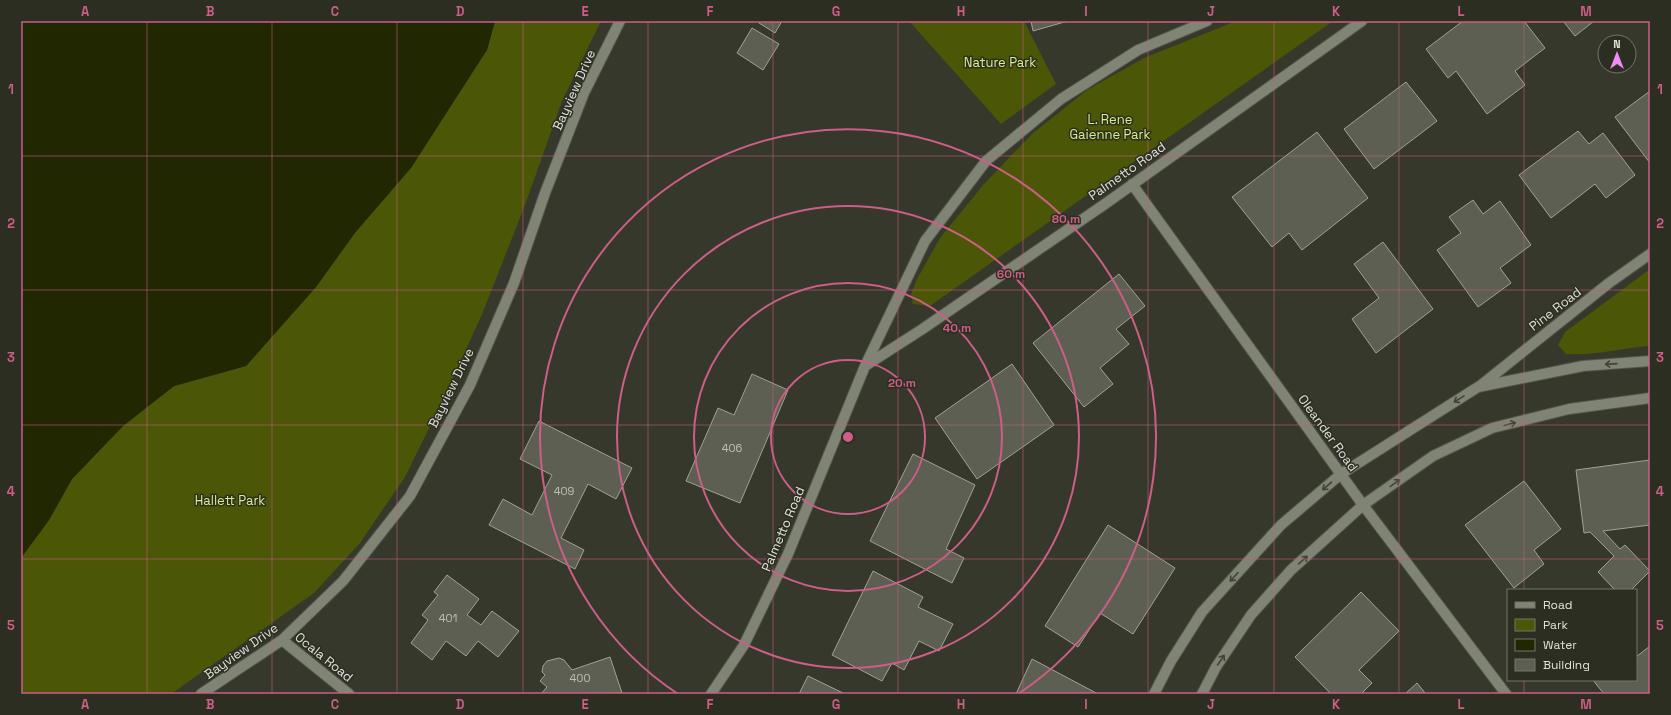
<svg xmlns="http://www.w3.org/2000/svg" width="1671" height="715" font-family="'Space Grotesk',sans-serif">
	<rect width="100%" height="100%" fill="#35382b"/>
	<path fill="#4b5607" d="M495 21H601L562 101 525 205 483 312 443 400 405 477 360 543 314 593 171 694H21V558L49 520 72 479 123 426 174 386 246 366 316 287 487 50Z
		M909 21H1024L1056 84 1001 124Z
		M1236 21H1333L930 306 913 304 911 294 917 279 940 238 984 184 1032 134 1087 90 1144 58Z
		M1650 269V346C1622 348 1594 356 1566 354L1558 345 1565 332Z"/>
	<path fill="#212701" d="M21 21H495L487 50 411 168 354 234 316 287 246 366 174 386 123 426 72 479 49 520 21 558Z"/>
	<path fill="#5c5f51" stroke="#a0a394" d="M760 21H782L775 33 759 23Z
		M1031 21H1068L1033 31Z
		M1463 21H1524L1545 48 1515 71 1525 85 1487 114 1456 71 1448 78 1426 49Z
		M1563 21H1594L1575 36Z
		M752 28 779 44 763 70 737 53Z
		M1406 82 1437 121 1374 169 1344 129Z
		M1650 91V163L1615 117Z
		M1578 131 1589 144 1603 133 1635 175 1606 198 1595 184 1551 218 1519 175Z
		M1317 132 1368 198 1302 250 1289 233 1272 247 1232 197Z
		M1473 200 1483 214 1500 201 1531 245 1500 268 1511 283 1478 307 1437 250 1461 233 1449 217Z
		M1383 242 1433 309 1376 353 1352 319 1379 298 1354 264Z
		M1119 274 1145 306 1116 329 1129 344 1100 368 1113 384 1084 407 1033 343Z
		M1012 364 1054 425 977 479 935 418Z
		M752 374 788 390 740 503 686 481 718 408 734 415Z
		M539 421 632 468 616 499 588 484 561 538 584 550 575 569 489 525 503 499 532 515 552 475 520 459Z
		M913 454 975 485 946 549 964 558 952 583 870 541Z
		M1650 460V525L1603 531 1620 549 1625 545 1650 571 1631 590H1615L1598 572 1614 556 1590 532 1584 533 1576 470Z
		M1524 481 1561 529 1534 550 1544 564 1514 588 1465 525Z
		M1108 525 1175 568 1133 634 1100 613 1078 647 1045 626Z
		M873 571 923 597 918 607 953 624 939 651 919 641 904 670 892 663 882 681 832 655Z
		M447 575 479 599 467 615 481 625 492 611 519 631 498 657 478 641 466 656 446 641 432 660 411 643 428 620 422 615 438 595 434 592Z
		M1361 592 1399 631 1359 670 1372 683 1361 694H1331L1295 657Z
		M1650 646V694H1604L1593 680H1636V657Z
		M610 657 622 693 541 694 547 687 540 681 545 675 542 672 543 666 547 661 559 658 564 660 572 670Z
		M1032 659 1098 694H1016Z
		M808 676 845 694H799Z
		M1417 683 1426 694H1405Z"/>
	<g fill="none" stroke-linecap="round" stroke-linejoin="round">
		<defs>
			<path id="minor" d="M1132 184 1363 505 1506 694
				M865 366 925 241 986 161 1061 99 1138 50 1207 21
				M1480 386 1609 283 1650 254
				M282 640 349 694
				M201 694 282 640 343 581 410 496 470 385 514 283 545 193 584 93 620 21
				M711 694 744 645 788 554 865 366 921 330 1105 204 1362 21
				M1154 694 1171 661 1202 612 1281 525 1341 474 1478 387 1583 366 1650 361
				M1202 694 1216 667 1251 615 1291 570 1363 505 1433 456 1492 428 1569 409 1650 398"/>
		</defs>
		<use href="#minor" stroke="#53554a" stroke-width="12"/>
		<use href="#minor" stroke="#808474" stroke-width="10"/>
	</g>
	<defs><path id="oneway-shaft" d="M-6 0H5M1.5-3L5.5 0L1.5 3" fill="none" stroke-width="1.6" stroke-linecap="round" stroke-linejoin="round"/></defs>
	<g stroke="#404436">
		<use href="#oneway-shaft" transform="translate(1611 364) rotate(176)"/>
		<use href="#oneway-shaft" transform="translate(1459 399) rotate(148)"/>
		<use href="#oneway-shaft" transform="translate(1510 424) rotate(-14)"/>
		<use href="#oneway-shaft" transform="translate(1395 483) rotate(-36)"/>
		<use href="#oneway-shaft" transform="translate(1327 486) rotate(139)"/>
		<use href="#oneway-shaft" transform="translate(1303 560) rotate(-42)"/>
		<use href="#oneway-shaft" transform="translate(1234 577) rotate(132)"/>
		<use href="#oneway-shaft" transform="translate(1221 660) rotate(-56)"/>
	</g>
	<path fill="none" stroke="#cc5e87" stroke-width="1" stroke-opacity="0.55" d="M147 21V694M272 21V694M397 21V694M523 21V694M648 21V694M773 21V694M898 21V694M1023 21V694M1148 21V694M1274 21V694M1399 21V694M1524 21V590M21 156H1650M21 290H1650M21 425H1650M21 559H1650M1524 680V694"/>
	<g fill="none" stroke="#cc5e87" stroke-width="2">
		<circle cx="848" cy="437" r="77"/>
		<circle cx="848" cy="437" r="154"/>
		<circle cx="848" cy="437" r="231"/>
		<path d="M678 694A308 308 0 1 1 1018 694"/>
	</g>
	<g text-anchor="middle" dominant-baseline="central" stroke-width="3" stroke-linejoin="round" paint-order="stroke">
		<g font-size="11" fill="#bec0b7">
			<text x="732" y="448">406</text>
			<text x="564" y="491">409</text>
			<text x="448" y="618">401</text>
			<text x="580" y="678">400</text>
		</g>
		<g font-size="13" fill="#d8ed88" stroke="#2b2e21">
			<text x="1000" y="62">Nature Park</text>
			<text x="1110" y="119">L. Rene<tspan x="1110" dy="15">Gaienne Park</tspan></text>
			<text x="230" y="500">Hallett Park</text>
		</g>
		<g font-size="13" fill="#dfe1d9" stroke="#2b2e21">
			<text transform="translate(574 90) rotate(-66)">Bayview Drive</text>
			<text transform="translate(1127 171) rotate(-35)">Palmetto Road</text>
			<text transform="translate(1555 309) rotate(-38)">Pine Road</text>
			<text transform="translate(451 388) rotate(-64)">Bayview Drive</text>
			<text transform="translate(1328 433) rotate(54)">Oleander Road</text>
			<text transform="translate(783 529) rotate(-67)">Palmetto Road</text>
			<text transform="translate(241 651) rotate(-35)">Bayview Drive</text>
			<text transform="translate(324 657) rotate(39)">Ocala Road</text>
		</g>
	</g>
	<circle cx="848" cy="437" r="6" fill="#cc5e87" stroke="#2b2e21" stroke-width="2"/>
	<g font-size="12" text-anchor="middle" font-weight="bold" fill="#cc5e87" stroke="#2b2e21" stroke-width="3" stroke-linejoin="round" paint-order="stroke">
		<text x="1066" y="223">80 m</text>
		<text x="1011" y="278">60 m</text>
		<text x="957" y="332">40 m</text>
		<text x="902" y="387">20 m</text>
	</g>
	<rect width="1671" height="715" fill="none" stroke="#2b2e21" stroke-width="44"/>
	<rect x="1507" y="589" width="130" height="92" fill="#2b2e21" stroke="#73766b"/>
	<rect x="1515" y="602" width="20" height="6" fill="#808474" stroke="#73766b"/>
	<text x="1543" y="609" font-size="12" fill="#dfe1d9">Road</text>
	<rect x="1515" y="619" width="20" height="12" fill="#4b5607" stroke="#73766b"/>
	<text x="1543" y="629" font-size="12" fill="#dfe1d9">Park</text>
	<rect x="1515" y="639" width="20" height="12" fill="#212701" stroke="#73766b"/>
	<text x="1543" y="649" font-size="12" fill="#dfe1d9">Water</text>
	<rect x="1515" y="659" width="20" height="12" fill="#5c5f51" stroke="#73766b"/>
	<text x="1543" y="669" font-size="12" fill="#dfe1d9">Building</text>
	<g transform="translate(1617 54)"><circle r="19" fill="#2b2e21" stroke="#73766b"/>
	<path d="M0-3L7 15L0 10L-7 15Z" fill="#ee8cf8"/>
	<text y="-6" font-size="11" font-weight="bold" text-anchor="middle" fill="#dfe1d9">N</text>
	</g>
	<rect x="22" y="22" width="1627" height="671" fill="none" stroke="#cc5e87" stroke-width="1.5"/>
	<g font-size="13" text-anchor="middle" font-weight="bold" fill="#cc5e87">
		<text x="85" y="16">A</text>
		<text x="210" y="16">B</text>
		<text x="335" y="16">C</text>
		<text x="460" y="16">D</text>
		<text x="585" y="16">E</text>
		<text x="710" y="16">F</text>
		<text x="836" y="16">G</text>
		<text x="961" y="16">H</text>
		<text x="1086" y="16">I</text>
		<text x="1211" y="16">J</text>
		<text x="1336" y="16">K</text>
		<text x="1461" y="16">L</text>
		<text x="1586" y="16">M</text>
		<text x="11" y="94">1</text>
		<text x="1660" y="94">1</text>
		<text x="11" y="228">2</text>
		<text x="1660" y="228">2</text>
		<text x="11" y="362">3</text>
		<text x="1660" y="362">3</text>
		<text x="11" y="496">4</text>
		<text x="1660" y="496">4</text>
		<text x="11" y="630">5</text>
		<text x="1660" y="630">5</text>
		<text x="85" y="709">A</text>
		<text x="210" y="709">B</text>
		<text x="335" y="709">C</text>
		<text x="460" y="709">D</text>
		<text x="585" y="709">E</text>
		<text x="710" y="709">F</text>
		<text x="836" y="709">G</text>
		<text x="961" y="709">H</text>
		<text x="1086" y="709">I</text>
		<text x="1211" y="709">J</text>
		<text x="1336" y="709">K</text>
		<text x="1461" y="709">L</text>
		<text x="1586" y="709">M</text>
	</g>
</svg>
